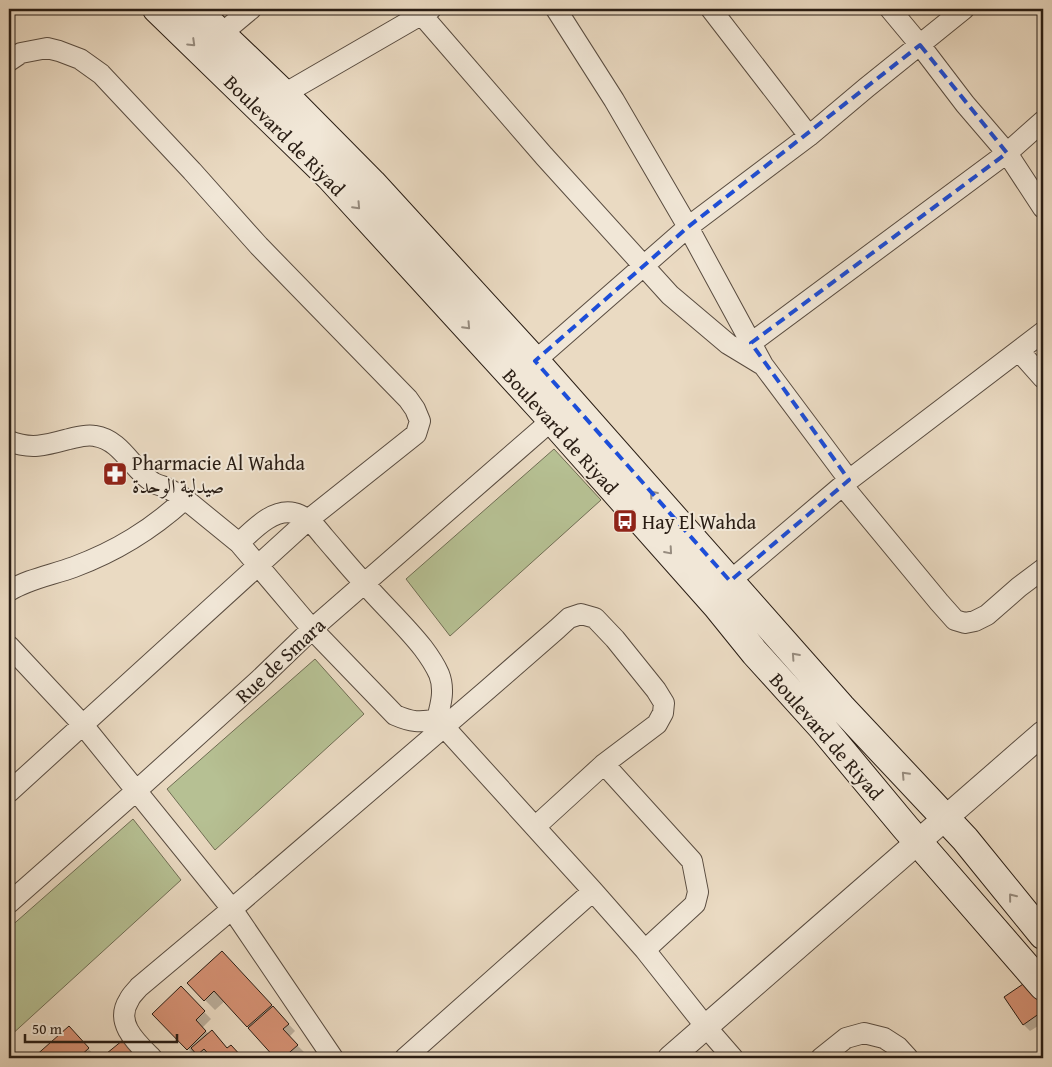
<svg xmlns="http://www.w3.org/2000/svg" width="1052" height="1067" font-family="'Gentium Book Plus',Amiri,serif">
	<rect width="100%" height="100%" fill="#eadac2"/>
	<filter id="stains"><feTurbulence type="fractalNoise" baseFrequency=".004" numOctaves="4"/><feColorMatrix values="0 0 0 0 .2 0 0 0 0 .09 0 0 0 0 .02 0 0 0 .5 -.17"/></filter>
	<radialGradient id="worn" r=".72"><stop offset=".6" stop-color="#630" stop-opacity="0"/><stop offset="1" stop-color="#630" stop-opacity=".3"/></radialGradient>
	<path fill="#b6c093" stroke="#706e54" d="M554 449 601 500 450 636 406 579Z
		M315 659 364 714 215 850 167 789Z
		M133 819 181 880 9 1037V928Z"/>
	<path fill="#0003" d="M232 963 295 1031 289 1037 304 1052 297 1058H277L225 1001 215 1010 205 1000Z
		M181 988 211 1019 202 1028 209 1034 212 1032 228 1049 231 1046 243 1058H202L197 1053 195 1056 154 1014Z
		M1043 994V1023L1030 1031 1024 1025Z
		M69 1028 97 1058H35Z"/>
	<path fill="#d59174" stroke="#291d14" d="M222 951 272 1005 247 1027 214 991 204 1001 187 983Z
		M1032 978 1043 995V1011L1023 1025 1004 997Z
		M181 986 205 1011 196 1020 206 1031 187 1050 152 1014Z
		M273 1006 289 1024 283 1029 298 1045 283 1058H275L248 1028Z
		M69 1026 89 1048 78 1058H33Z
		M212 1030 227 1048 231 1045 243 1058H209L211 1057 204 1049 197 1055 191 1048Z
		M123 1040 139 1058H101Z"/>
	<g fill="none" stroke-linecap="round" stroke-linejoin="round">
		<defs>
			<path id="minor" d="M556 9 614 100 688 227 809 136 866 88 964 9
				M711 9 809 136
				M890 9 920 45 965 104 1007 153 1043 208
				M421 14 544 156 670 295 728 344 761 364
				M221 34 251 9
				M9 61 21 53 47 48 59 51 80 59 101 74 192 171 259 246 408 399 415 409 420 421 416 434 308 520 9 792
				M284 94 431 9
				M751 343 1007 153 1043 121
				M1019 351 1043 378
				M535 361 688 227 763 365 849 480
				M9 441C31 450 47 445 69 439 78 437 86 434 95 436 122 440 132 470 154 483 158 485 162 486 165 487 172 491 179 494 185 499L239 543 312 629 395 715C411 722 420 723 437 719
				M843 486 939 602 955 620 965 623 975 621 987 615 1019 587 1043 569
				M239 543C253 530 273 508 294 513 299 514 304 517 308 520 314 524 319 531 324 537 337 552 350 568 364 583 383 605 405 625 423 648 429 656 435 665 439 674 445 689 441 704 437 719
				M730 581 849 480 1043 332
				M9 591C28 579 52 575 74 567 117 551 151 530 185 499
				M9 646 83 725 232 909 333 1058
				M437 719 593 891 645 950 706 1027 733 1058
				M604 764 692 861 698 892 695 904 645 950
				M9 903 136 791 258 681 312 629 552 420
				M152 1058C137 1043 114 1023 129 1000 131 995 136 991 139 987L232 909 487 690 557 629 569 618 581 614 595 618 615 639 656 690 664 703 663 713 657 724 604 764 535 827
				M405 1058 593 891
				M821 1058 846 1038 864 1033 884 1038 898 1047 908 1058"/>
			<path id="tertiary" d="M670 1058 1043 733"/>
			<path id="secondary" d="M157 9 330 177 552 420 717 606 755 653 821 726 905 827 1043 986
				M195 9 284 94 372 183 535 361 841 707 965 839 1043 935"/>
		</defs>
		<use href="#minor" stroke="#594c40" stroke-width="22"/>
		<use href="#tertiary" stroke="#594c40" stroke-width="26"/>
		<use href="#secondary" stroke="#291d14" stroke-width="30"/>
		<use href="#minor" stroke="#f1e7d7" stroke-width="20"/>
		<use href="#tertiary" stroke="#f1e7d7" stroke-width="24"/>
		<use href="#secondary" stroke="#f1e7d7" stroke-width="28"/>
	</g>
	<defs><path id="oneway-chevron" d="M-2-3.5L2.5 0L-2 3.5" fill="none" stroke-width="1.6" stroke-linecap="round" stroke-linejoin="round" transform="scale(1.25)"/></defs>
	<g stroke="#978c7f">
		<use href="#oneway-chevron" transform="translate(192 43) rotate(44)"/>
		<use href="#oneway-chevron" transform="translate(357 206) rotate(47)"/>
		<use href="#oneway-chevron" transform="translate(467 326) rotate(47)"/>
		<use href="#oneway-chevron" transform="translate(653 494) rotate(-131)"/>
		<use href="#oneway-chevron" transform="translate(669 551) rotate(49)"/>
		<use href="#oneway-chevron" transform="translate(795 656) rotate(-132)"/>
		<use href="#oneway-chevron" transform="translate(905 775) rotate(-133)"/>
		<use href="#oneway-chevron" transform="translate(1012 897) rotate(-129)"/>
	</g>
	<path fill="none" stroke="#1d4ed8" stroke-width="4" stroke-dasharray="10 6" stroke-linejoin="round" d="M920 45 1007 153 751 343 849 480 730 581 535 361 688 227Z"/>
	<defs>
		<symbol id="pharmacy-square" viewBox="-11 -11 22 22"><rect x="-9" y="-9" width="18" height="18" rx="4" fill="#8f2418" stroke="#f1e7d7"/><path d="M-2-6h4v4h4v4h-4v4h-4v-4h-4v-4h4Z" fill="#fff"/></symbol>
		<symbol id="bus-square" viewBox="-11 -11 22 22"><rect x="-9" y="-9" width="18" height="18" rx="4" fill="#8f2418" stroke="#f1e7d7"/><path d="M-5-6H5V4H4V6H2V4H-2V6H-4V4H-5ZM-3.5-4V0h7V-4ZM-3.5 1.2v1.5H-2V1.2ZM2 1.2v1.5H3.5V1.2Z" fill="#fff"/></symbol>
	</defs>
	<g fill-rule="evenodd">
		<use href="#pharmacy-square" x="101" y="460" width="28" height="28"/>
		<use href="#bus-square" x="611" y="507" width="28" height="28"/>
	</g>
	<g text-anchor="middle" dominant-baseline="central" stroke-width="4" stroke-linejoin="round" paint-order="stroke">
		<g font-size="20" fill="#291d14" stroke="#f1e7d7">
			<text transform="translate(285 135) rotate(45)">Boulevard de Riyad</text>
			<text transform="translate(561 431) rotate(48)">Boulevard de Riyad</text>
			<text transform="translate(280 660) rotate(-43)">Rue de Smara</text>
			<text transform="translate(827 736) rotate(49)">Boulevard de Riyad</text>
		</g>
		<g font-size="20" fill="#291d14" stroke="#f1e7d7" text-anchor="start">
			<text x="132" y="462">Pharmacie Al Wahda<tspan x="132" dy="23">صيدلية الوحدة</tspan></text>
			<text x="642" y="521">Hay El Wahda</text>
		</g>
	</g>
	<rect width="1052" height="1067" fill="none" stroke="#eadac2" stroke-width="30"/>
	<rect x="10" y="10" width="1032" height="1047" fill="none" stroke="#291d14" stroke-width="2.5"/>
	<rect x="15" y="15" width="1022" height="1037" fill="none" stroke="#291d14"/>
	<path d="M25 1034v8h152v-8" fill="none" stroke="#291d14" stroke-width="2.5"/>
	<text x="32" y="1034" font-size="15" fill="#291d14" stroke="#f1e7d7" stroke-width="4" paint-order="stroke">50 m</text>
	<rect width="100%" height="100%" filter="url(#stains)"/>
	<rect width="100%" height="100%" fill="url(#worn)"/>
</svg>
